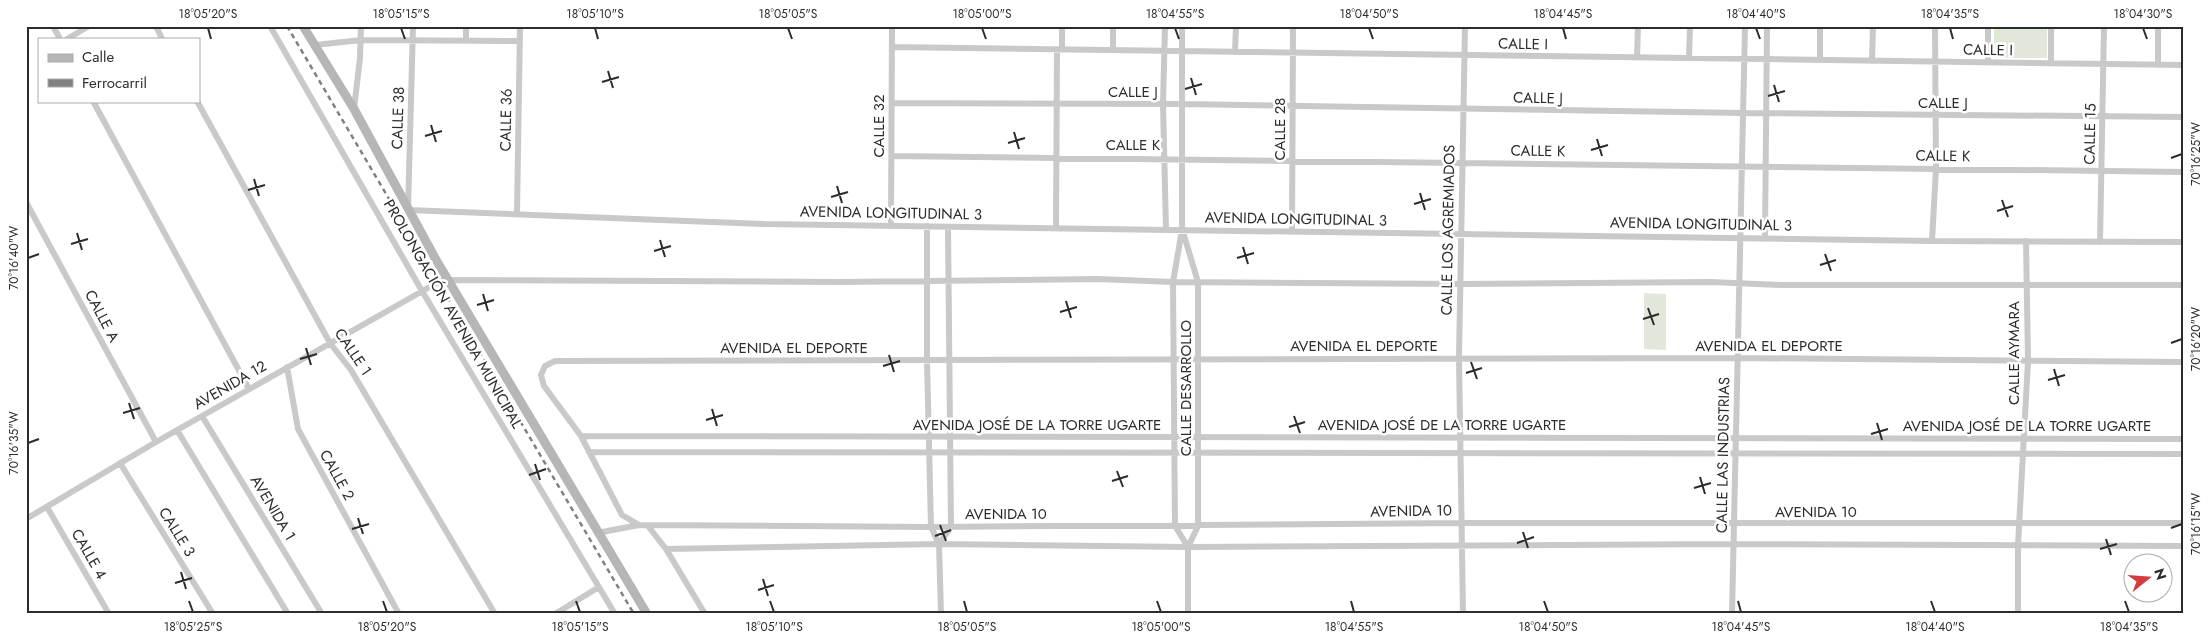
<svg xmlns="http://www.w3.org/2000/svg" width="2210" height="640" font-family="Jost,sans-serif">
	<rect width="100%" height="100%" fill="#fff"/>
	<path fill="#e1e8da" d="M1994 26H2047V58H1994Z
		M1644 293 1666 294V350L1644 349Z"/>
	<g fill="none" stroke-linecap="round" stroke-linejoin="round">
		<path stroke="#c9c9c9" stroke-width="6" d="M53 26 60 39
			M156 26 162 39
			M270 26 422 291 615 614
			M413 26 408 210 763 224 1932 241 2184 242
			M1165 26 1163 104 1166 229
			M1182 26V230L1173 282 1175 526 1188 547
			M67 39 89 26
			M466 40V26
			M315 45 361 40 519 41
			M892 47 2184 65
			M1062 50V26
			M1113 50V26
			M1235 52 1236 26
			M1637 58 1638 26
			M1689 58 1690 26
			M1820 60V26
			M1872 61 1873 26
			M1988 63V26
			M2051 63V26
			M2158 65V26
			M93 101 249 389
			M197 101 330 343 351 370 495 614
			M892 103 1182 104 1743 113 2184 117
			M354 109 360 58 361 26
			M892 156C1323 158 1753 170 2184 172
			M26 202 156 442
			M517 214 520 26
			M891 225 892 26
			M927 226V361L931 527 939 544 941 614
			M1056 228 1057 50
			M1183 232 1198 282V526L1188 547V614
			M1292 232 1293 26
			M1765 237 1767 26
			M1932 241 1936 169 1935 26
			M2100 242 2104 26
			M287 367 298 429 399 614
			M202 416 322 614
			M177 430 288 614
			M581 436 2184 439
			M589 452 2184 454
			M120 463 213 614
			M47 507 109 614
			M26 519 156 442 442 280 839 282 1098 279 1173 282 1461 284 1711 282 1782 285H2184
			M639 525 622 515 581 436 544 386 541 375 545 366 555 361 1737 358 2184 362
			M648 526 666 549 705 614
			M597 533 639 525 931 527 1462 523H2184
			M939 544 951 527 948 227
			M666 549 939 544 1188 547 1733 544 2184 546
			M555 614 599 587
			M1463 614 1459 358 1465 26
			M1732 614 1745 26
			M2018 614V545L2028 361 2026 241"/>
		<path stroke="#b6b6b6" stroke-width="9" d="M303 26 354 109 435 258 647 614"/>
		<path stroke="#818181" stroke-width="2.5" stroke-dasharray="5 4" stroke-linecap="butt" d="M287 26 634 614"/>
	</g>
	<path fill="none" stroke="#2c2c2c" stroke-width="2" d="M208 28 211 39M401 28 405 39M595 28 598 39M788 28 792 39M982 28 986 39M1175 28 1179 39M1369 28 1373 39M1563 28 1566 39M1756 28 1760 39M1950 28 1953 39M2143 28 2147 39M608 71 613 88M1191 78 1196 95M602 82 619 77M1774 85 1779 102M1185 89 1202 84M1768 96 1785 91M431 125 436 142M1014 132 1019 149M425 136 442 131M1597 139 1602 156M1008 143 1025 138M1591 150 1608 145M2171 158 2182 154M254 179 259 196M837 186 842 203M248 190 265 185M1420 193 1425 210M831 197 848 192M2002 200 2008 217M1414 204 1431 199M1997 211 2013 206M77 233 82 250M660 240 665 257M71 244 88 239M1243 247 1248 264M654 251 671 246M1825 254 1831 271M28 258 39 254M1237 258 1254 253M1820 265 1836 260M483 294 488 311M1066 301 1071 318M477 305 494 300M1648 308 1654 325M1060 312 1077 307M1643 319 1659 314M2171 343 2182 339M306 348 311 365M889 355 894 372M300 359 317 354M1471 362 1477 379M883 366 900 361M2054 369 2059 386M1466 373 1482 368M2048 380 2065 375M129 403 134 419M712 409 717 426M123 413 140 408M1294 416 1300 433M706 420 723 415M1877 423 1882 440M1289 427 1305 422M1871 434 1888 429M28 443 39 439M535 464 540 480M1117 471 1123 487M529 475 546 469M1700 477 1705 494M1112 481 1128 476M1694 488 1711 483M358 518 363 534M940 525 946 541M2171 528 2182 524M352 529 369 524M1523 532 1528 548M935 536 951 530M2106 539 2111 555M1517 543 1534 537M2100 549 2117 544M181 572 186 589M763 579 768 596M175 583 192 578M758 590 774 585M189 601 193 612M383 601 387 612M576 601 580 612M770 601 774 612M964 601 967 612M1157 601 1161 612M1351 601 1354 612M1544 601 1548 612M1738 601 1741 612M1931 601 1935 612M2125 601 2129 612"/>
	<g text-anchor="middle" dominant-baseline="central" stroke-width="5" stroke-linejoin="round" paint-order="stroke">
		<g font-size="15" fill="#2c2c2c" stroke="#fff">
			<text transform="translate(1523 44) rotate(1)">CALLE I</text>
			<text transform="translate(1988 50) rotate(1)">CALLE I</text>
			<text x="1133" y="92">CALLE J</text>
			<text transform="translate(1538 98) rotate(1)">CALLE J</text>
			<text x="1943" y="103">CALLE J</text>
			<text transform="translate(398 118) rotate(-88)">CALLE 38</text>
			<text transform="translate(506 120) rotate(-89)">CALLE 36</text>
			<text transform="translate(879 126) rotate(-90)">CALLE 32</text>
			<text transform="translate(1280 129) rotate(-90)">CALLE 28</text>
			<text transform="translate(2090 134) rotate(-89)">CALLE 15</text>
			<text x="1133" y="145">CALLE K</text>
			<text transform="translate(1538 151) rotate(1)">CALLE K</text>
			<text transform="translate(1943 156) rotate(1)">CALLE K</text>
			<text transform="translate(891 213) rotate(1)">AVENIDA LONGITUDINAL 3</text>
			<text transform="translate(1296 219) rotate(1)">AVENIDA LONGITUDINAL 3</text>
			<text transform="translate(1701 224) rotate(1)">AVENIDA LONGITUDINAL 3</text>
			<text transform="translate(1448 230) rotate(-89)">CALLE LOS AGREMIADOS</text>
			<text transform="translate(453 314) rotate(60)">PROLONGACIÓN AVENIDA MUNICIPAL</text>
			<text transform="translate(102 316) rotate(62)">CALLE A</text>
			<text x="1364" y="346">AVENIDA EL DEPORTE</text>
			<text x="1769" y="346">AVENIDA EL DEPORTE</text>
			<text x="794" y="348">AVENIDA EL DEPORTE</text>
			<text transform="translate(353 352) rotate(56)">CALLE 1</text>
			<text transform="translate(2014 353) rotate(-90)">CALLE AYMARA</text>
			<text transform="translate(230 385) rotate(-30)">AVENIDA 12</text>
			<text transform="translate(1186 388) rotate(-90)">CALLE DESARROLLO</text>
			<text x="1037" y="425">AVENIDA JOSÉ DE LA TORRE UGARTE</text>
			<text x="1442" y="425">AVENIDA JOSÉ DE LA TORRE UGARTE</text>
			<text x="2027" y="426">AVENIDA JOSÉ DE LA TORRE UGARTE</text>
			<text transform="translate(1723 455) rotate(-89)">CALLE LAS INDUSTRIAS</text>
			<text transform="translate(337 475) rotate(61)">CALLE 2</text>
			<text transform="translate(273 508) rotate(59)">AVENIDA 1</text>
			<text transform="translate(1411 511) rotate(-1)">AVENIDA 10</text>
			<text x="1816" y="512">AVENIDA 10</text>
			<text x="1006" y="514">AVENIDA 10</text>
			<text transform="translate(177 532) rotate(58)">CALLE 3</text>
			<text transform="translate(89 554) rotate(60)">CALLE 4</text>
		</g>
	</g>
	<rect width="2210" height="640" fill="none" stroke="#ffffff" stroke-width="55"/>
	<rect x="38" y="38" width="162" height="65" fill="#ffffff" stroke="#ababab"/>
	<rect x="48" y="54" width="25" height="8" fill="#b6b6b6" stroke="#ababab"/>
	<text x="82" y="62" font-size="15" fill="#2c2c2c">Calle</text>
	<rect x="48" y="79" width="25" height="8" fill="#818181" stroke="#ababab"/>
	<text x="82" y="88" font-size="15" fill="#2c2c2c">Ferrocarril</text>
	<g transform="translate(2148 578) rotate(73)"><circle r="24" fill="#ffffff" stroke="#ababab"/>
	<path d="M0-4L9 19L0 12L-9 19Z" fill="#d33d40"/>
	<text y="-8" font-size="14" font-weight="bold" text-anchor="middle" fill="#2c2c2c">N</text>
	</g>
	<rect x="28" y="28" width="2154" height="584" fill="none" stroke="#2c2c2c" stroke-width="2"/>
	<g font-size="12" text-anchor="middle" fill="#2c2c2c">
		<text x="208" y="18">18°05'20"S</text>
		<text x="401" y="18">18°05'15"S</text>
		<text x="595" y="18">18°05'10"S</text>
		<text x="788" y="18">18°05'05"S</text>
		<text x="982" y="18">18°05'00"S</text>
		<text x="1175" y="18">18°04'55"S</text>
		<text x="1369" y="18">18°04'50"S</text>
		<text x="1563" y="18">18°04'45"S</text>
		<text x="1756" y="18">18°04'40"S</text>
		<text x="1950" y="18">18°04'35"S</text>
		<text x="2143" y="18">18°04'30"S</text>
		<text transform="translate(2196 154) rotate(-90)" y="4">70°16'25"W</text>
		<text transform="translate(14 258) rotate(-90)" y="4">70°16'40"W</text>
		<text transform="translate(2196 339) rotate(-90)" y="4">70°16'20"W</text>
		<text transform="translate(14 443) rotate(-90)" y="4">70°16'35"W</text>
		<text transform="translate(2196 524) rotate(-90)" y="4">70°16'15"W</text>
		<text x="193" y="631">18°05'25"S</text>
		<text x="387" y="631">18°05'20"S</text>
		<text x="580" y="631">18°05'15"S</text>
		<text x="774" y="631">18°05'10"S</text>
		<text x="967" y="631">18°05'05"S</text>
		<text x="1161" y="631">18°05'00"S</text>
		<text x="1354" y="631">18°04'55"S</text>
		<text x="1548" y="631">18°04'50"S</text>
		<text x="1741" y="631">18°04'45"S</text>
		<text x="1935" y="631">18°04'40"S</text>
		<text x="2129" y="631">18°04'35"S</text>
	</g>
</svg>
